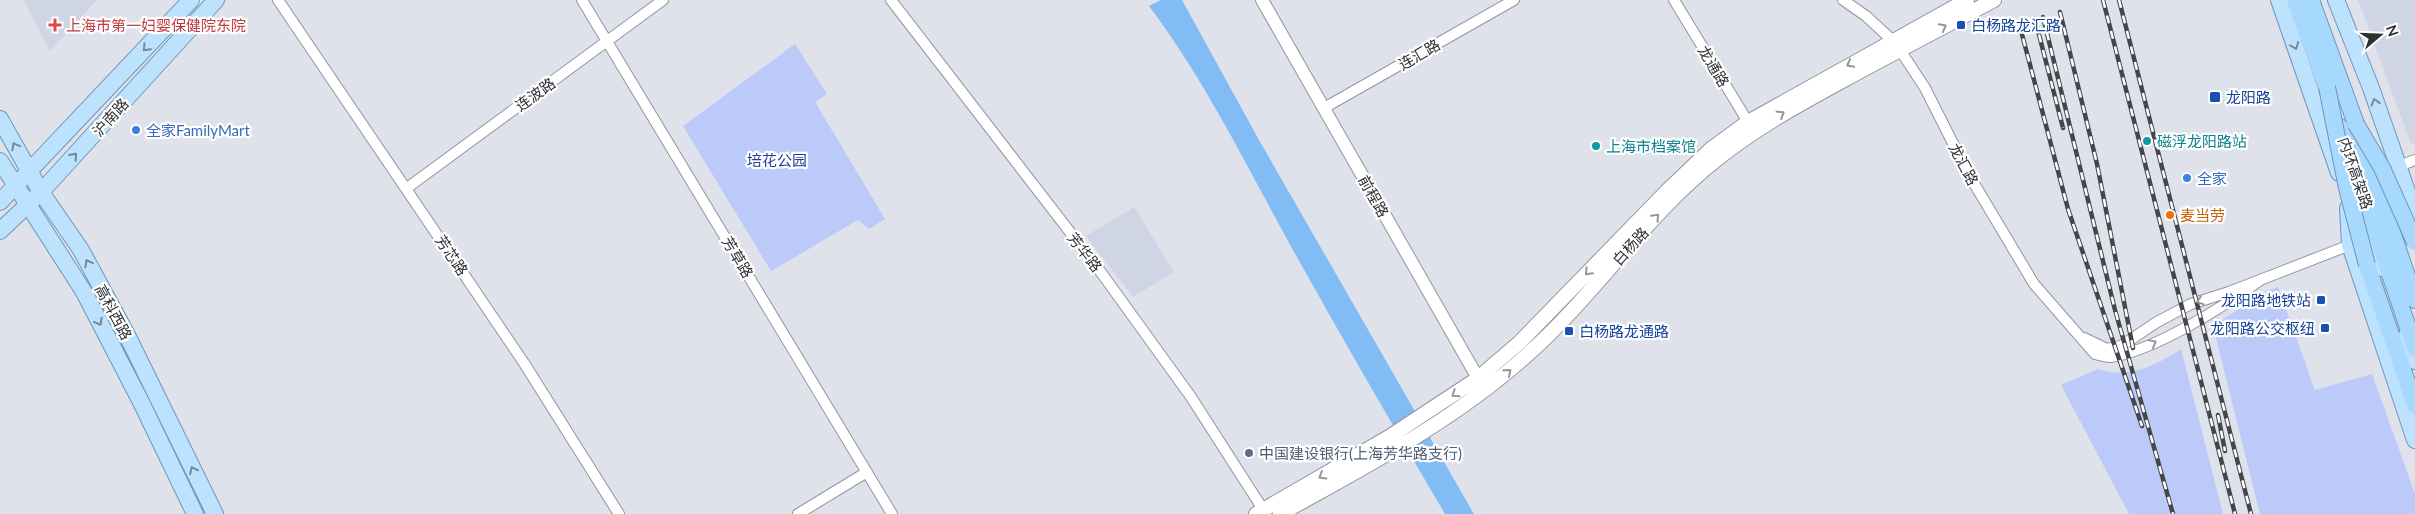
<svg xmlns="http://www.w3.org/2000/svg" width="2415" height="514" font-family="Lato,'Noto Sans SC',sans-serif">
	<rect width="100%" height="100%" fill="#dfe2eb"/>
	<path fill="#d0d5e5" d="M23 0H97L50 51Z
		M2358 0H2415V143L2411 144Z
		M1134 207 1174 272 1133 297 1086 236Z"/>
	<path fill="#bbcaf9" d="M795 44 827 94 815 102 885 219 869 229 858 220 771 271 683 126Z
		M2278 287 2315 390 2372 374 2415 494V514H2260L2213 326 2265 292Z
		M2181 349 2223 514H2129L2061 385 2098 369C2128 379 2156 366 2181 349Z"/>
	<path fill="#81bcf5" d="M1161 0H1182L1259 140 1474 514H1445C1392 424 1339 333 1288 241 1246 164 1202 76 1149 6Z"/>
	<g fill="none" stroke-linecap="round" stroke-linejoin="round">
		<defs>
			<path id="minor" d="M278 0 524 363 619 514
				M582 0 892 514
				M891 0 1100 271 1191 397 1266 514
				M1674 0 1751 127
				M1843 0 1866 16 1893 41
				M1900 50 1925 88 1969 175 2034 284 2095 354C2099 355 2105 357 2110 357 2153 352 2226 305 2262 279
				M1324 108 1514 0
				M2399 166 2415 160
				M407 188 663 0
				M2084 338 2107 349 2121 346 2157 322 2191 304 2229 292 2350 245
				M798 514 867 472"/>
			<path id="tertiary" d="M1262 0 1483 387"/>
			<path id="secondary" d="M1256 514 1389 437 1477 379 1520 342 1669 189 1711 149 1748 122 1967 0
				M1280 514C1366 466 1454 421 1527 355 1595 295 1645 216 1716 160 1762 123 1813 97 1864 69 1908 46 1951 23 1994 0"/>
			<path id="primary" d="M2279 0 2339 173
				M2336 0 2371 88 2415 214
				M0 119 41 192 81 250 126 333 215 514
				M0 161 84 292 141 402 195 514
				M0 202 191 0
				M2348 208 2350 245 2415 440
				M2360 223 2382 268
				M0 231 41 192 216 0
				M2407 335 2415 361"/>
			<path id="trunk" d="M2295 0 2331 99
				M2311 0 2356 124 2415 300
				M2340 127 2415 348
				M2367 265 2415 405"/>
		</defs>
		<use href="#minor" stroke="#92959d" stroke-width="12"/>
		<use href="#tertiary" stroke="#92959d" stroke-width="14"/>
		<use href="#secondary" stroke="#92959d" stroke-width="16"/>
		<use href="#primary" stroke="#6e96b7" stroke-width="18"/>
		<use href="#trunk" stroke="#6e96b7" stroke-width="18"/>
		<use href="#minor" stroke="#fff" stroke-width="10"/>
		<use href="#tertiary" stroke="#fff" stroke-width="12"/>
		<use href="#secondary" stroke="#fff" stroke-width="14"/>
		<use href="#primary" stroke="#bde2fe" stroke-width="16"/>
		<use href="#trunk" stroke="#a7d8fe" stroke-width="16"/>
		<defs>
			<path id="rail" d="M2103 0 2235 514
				M2119 0 2251 514
				M2060 12 2097 164 2133 348
				M2043 17 2115 310 2173 514
				M2035 19 2063 128
				M2019 23 2068 209 2142 426
				M2218 415 2225 451"/>
		</defs>
		<use href="#rail" stroke="#44464a" stroke-width="4.5"/>
		<use href="#rail" stroke="#fff" stroke-width="2.5" stroke-dasharray="8" stroke-linecap="butt"/>
		<defs>
			<path id="trunk-bridge" d="M2327 87 2347 188 2367 265
				M2356 124 2382 168 2415 242"/>
		</defs>
		<use href="#trunk-bridge" stroke="#6e96b7" stroke-width="18" stroke-linecap="butt"/>
		<use href="#trunk-bridge" stroke="#a7d8fe" stroke-width="16"/>
	</g>
	<defs><path id="oneway-chevron" d="M-2-3.5L2.5 0L-2 3.5" fill="none" stroke-width="1.6" stroke-linecap="round" stroke-linejoin="round" transform="scale(1.25)"/></defs>
	<g stroke="#969799">
		<use href="#oneway-chevron" transform="translate(1943 27) rotate(-28)"/>
		<use href="#oneway-chevron" transform="translate(1850 64) rotate(152)"/>
		<use href="#oneway-chevron" transform="translate(1781 114) rotate(-32)"/>
		<use href="#oneway-chevron" transform="translate(1656 217) rotate(-47)"/>
		<use href="#oneway-chevron" transform="translate(1588 272) rotate(133)"/>
		<use href="#oneway-chevron" transform="translate(2200 301) rotate(162)"/>
		<use href="#oneway-chevron" transform="translate(2153 343) rotate(-29)"/>
		<use href="#oneway-chevron" transform="translate(1508 372) rotate(-41)"/>
		<use href="#oneway-chevron" transform="translate(1455 394) rotate(146)"/>
		<use href="#oneway-chevron" transform="translate(1322 476) rotate(150)"/>
	</g>
	<g stroke="#768898">
		<use href="#oneway-chevron" transform="translate(2295 46) rotate(69)"/>
		<use href="#oneway-chevron" transform="translate(146 48) rotate(133)"/>
		<use href="#oneway-chevron" transform="translate(2375 102) rotate(-107)"/>
		<use href="#oneway-chevron" transform="translate(15 146) rotate(-119)"/>
		<use href="#oneway-chevron" transform="translate(74 156) rotate(-48)"/>
		<use href="#oneway-chevron" transform="translate(88 263) rotate(-118)"/>
		<use href="#oneway-chevron" transform="translate(99 322) rotate(62)"/>
		<use href="#oneway-chevron" transform="translate(193 470) rotate(-116)"/>
	</g>
	<path fill="#e0444e" stroke="#fff" stroke-width="2" d="M52.5 17.5h5v5h5v5h-5v5h-5v-5h-5v-5h5z"/>
	<g fill="#1a4fb4" stroke="#fff" stroke-width="2">
		<rect x="1956" y="20" width="10" height="10" rx="2.5"/>
		<rect x="2209" y="91" width="12" height="12" rx="2.5"/>
		<rect x="2316" y="295" width="10" height="10" rx="2.5"/>
		<rect x="2320" y="323" width="10" height="10" rx="2.5"/>
		<rect x="1564" y="326" width="10" height="10" rx="2.5"/>
	</g>
	<g fill="#3f7fe0" stroke="#fff" stroke-width="2">
		<circle cx="136" cy="130" r="5"/>
		<circle cx="2187" cy="178" r="5"/>
	</g>
	<g fill="#0f9aa8" stroke="#fff" stroke-width="2">
		<circle cx="2147" cy="141" r="5"/>
		<circle cx="1596" cy="146" r="5"/>
	</g>
	<circle fill="#e8710a" stroke="#fff" stroke-width="2" cx="2170" cy="215" r="5"/>
	<circle fill="#5c6f8a" stroke="#fff" stroke-width="2" cx="1249" cy="453" r="5"/>
	<g text-anchor="middle" dominant-baseline="central" stroke-width="4.5" stroke-linejoin="round" paint-order="stroke">
		<g font-size="15" fill="#be3a42" stroke="#fff" text-anchor="start">
			<text x="66" y="25">上海市第一妇婴保健院东院</text>
		</g>
		<g font-size="15" fill="#164399" stroke="#fff" text-anchor="start">
			<text x="1971" y="25">白杨路龙汇路</text>
			<text x="2226" y="97">龙阳路</text>
			<text x="2311" y="300" text-anchor="end">龙阳路地铁站</text>
			<text x="2315" y="328" text-anchor="end">龙阳路公交枢纽</text>
			<text x="1579" y="331">白杨路龙通路</text>
		</g>
		<g font-size="15" fill="#2e2f33" stroke="#fff">
			<text transform="translate(1419 54) rotate(-30)">连汇路</text>
			<text transform="translate(1714 66) rotate(59)">龙通路</text>
			<text transform="translate(535 94) rotate(-36)">连波路</text>
			<text transform="translate(110 117) rotate(-48)">沪南路</text>
			<text transform="translate(1964 164) rotate(62)">龙汇路</text>
			<text transform="translate(2356 173) rotate(71)">内环高架路</text>
			<text transform="translate(1374 196) rotate(61)">前程路</text>
			<text transform="translate(1630 246) rotate(-48)">白杨路</text>
			<text transform="translate(1085 252) rotate(52)">芳华路</text>
			<text transform="translate(452 255) rotate(56)">芳芯路</text>
			<text transform="translate(738 257) rotate(59)">芳草路</text>
			<text transform="translate(114 312) rotate(62)">高科西路</text>
		</g>
		<g font-size="15" fill="#366cbe" stroke="#fff" text-anchor="start">
			<text x="146" y="130">全家FamilyMart</text>
			<text x="2197" y="178">全家</text>
		</g>
		<g font-size="15" fill="#0d838f" stroke="#fff" text-anchor="start">
			<text x="2157" y="141">磁浮龙阳路站</text>
			<text x="1606" y="146">上海市档案馆</text>
		</g>
		<g font-size="15" fill="#2a3a9b" stroke="#fff">
			<text x="777" y="160">培花公园</text>
		</g>
		<g font-size="15" fill="#c56008" stroke="#fff" text-anchor="start">
			<text x="2180" y="215">麦当劳</text>
		</g>
		<g font-size="15" fill="#4e5e75" stroke="#fff" text-anchor="start">
			<text x="1259" y="453">中国建设银行(上海芳华路支行)</text>
		</g>
	</g>
	<g transform="translate(2380 35) rotate(71)" stroke="#ffffff" stroke-width="4" paint-order="stroke">
	<path d="M0-4L9 19L0 12L-9 19Z" fill="#2e2f33"/>
	<text y="-8" font-size="14" font-weight="bold" text-anchor="middle" fill="#2e2f33">N</text>
	</g>
</svg>
